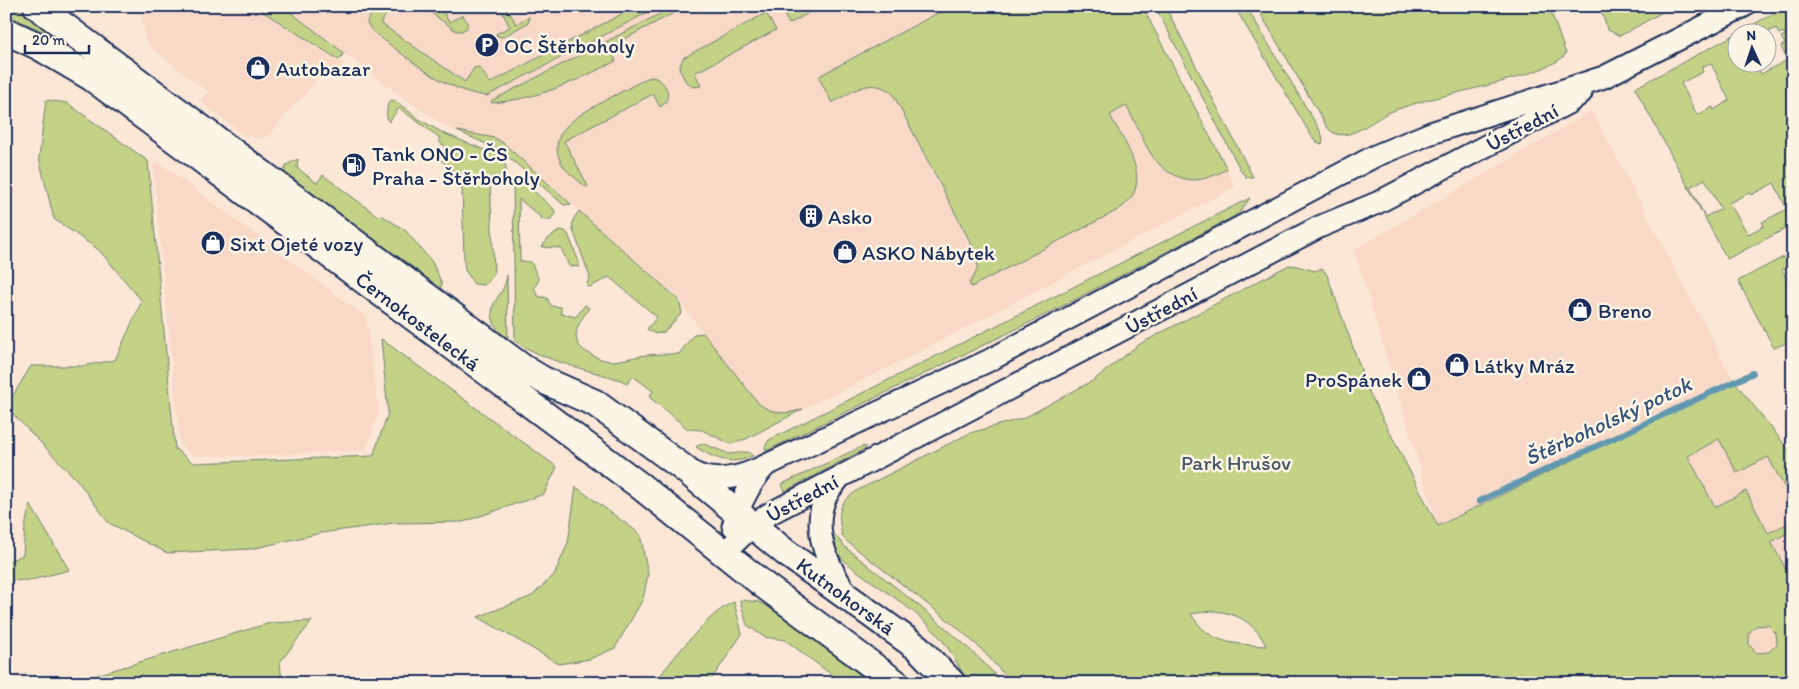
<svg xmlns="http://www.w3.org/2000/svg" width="1799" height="689" font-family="Itim,sans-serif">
	<rect width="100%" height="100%" fill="#fce6d5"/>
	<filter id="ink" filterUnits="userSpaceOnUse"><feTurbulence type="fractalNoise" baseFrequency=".02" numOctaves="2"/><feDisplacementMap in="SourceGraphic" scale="10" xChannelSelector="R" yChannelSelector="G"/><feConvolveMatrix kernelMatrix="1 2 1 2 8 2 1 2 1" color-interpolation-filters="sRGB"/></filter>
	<g filter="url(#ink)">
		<path fill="#f8d9c8" d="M141 6H255L325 53 344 63 331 80 321 74 303 97 295 103 268 137 256 138 243 134 200 101 208 92 150 47 145 39Z
			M282 6H1142L1235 187 894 365 803 409 791 413 781 414 762 406 751 397 679 300 503 143 486 137 457 131 440 123 401 96Z
			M1592 111 1734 381 1793 455V683H1761L1639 428 1438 526 1354 250Z
			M157 161 366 317 379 411 366 450 258 456H194L180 445 153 168Z"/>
		<path fill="#c3d286" stroke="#6f8072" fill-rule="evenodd" d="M6 6H14L54 34 53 36 6 15Z
			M254 6H282L344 53 339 60Z
			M422 6H440L449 22 463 15 467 22V28L462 31H456Z
			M499 6H506L516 24 529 17V22L503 37 497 36 496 34 510 27Z
			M637 6H660L487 96C443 91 406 56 372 31L367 23C369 13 377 9 387 14L380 23 465 82 474 68 479 67 490 83Z
			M675 6H687L609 47 616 61C572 83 541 98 492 103L491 101Z
			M780 6H821L789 24Z
			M951 6H1142L1227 169C1213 177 1197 183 1182 178 1147 167 1144 134 1126 106L1110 115C1126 146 1158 186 1116 211L971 287 969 283C977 274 979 267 977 255L893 94C871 75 853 92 832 103L819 78 821 75Z
			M1155 6H1165L1253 177H1246L1241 171Z
			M1234 6H1246L1319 129 1323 138 1322 144 1318 143 1312 137Z
			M1256 6H1549L1566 54C1548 76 1449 93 1417 103 1407 106 1397 109 1388 113 1371 121 1343 148 1327 127Z
			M1599 6H1673L1620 36 1608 30Z
			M1788 6H1793V225L1727 259 1635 88 1736 34V62L1755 63 1761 74 1787 60 1781 46 1785 44 1781 37 1785 35 1783 32 1779 34 1776 28 1767 33 1739 32ZM1711 63 1729 100 1714 110 1713 107 1697 115 1681 83 1703 72 1701 67ZM1705 179 1721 209 1705 217 1690 187ZM1774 183 1787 209 1762 222 1764 226 1748 234 1729 203 1749 193 1751 195Z
			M766 13 776 30 695 73 701 86 693 87 686 82 679 69 683 58Z
			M653 77C667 81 674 99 660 107L653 94 564 141 588 186 586 187C577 179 564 171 560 160 546 129 585 112 606 100 620 93 633 85 647 78Z
			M46 100 67 103 148 161 175 449 193 463 373 456 388 413 381 339 557 467 544 494 463 522 394 523 321 533 251 549 167 553 109 523 77 480 6 407 31 366H82L115 360 142 301 99 250 54 219 39 158Z
			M394 100 419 119 443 133 499 156 506 166V182L494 175 490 182 494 273 489 281 484 285 474 284 465 270 464 261 462 185 457 174 441 160 448 149 438 141 440 138 399 108 389 122C385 117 387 107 389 101Z
			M457 131 495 138 503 143 571 204 564 205 506 155 491 146Z
			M298 159 297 168 317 183 323 175 379 217 381 215 405 230 432 262 442 284 441 287 435 288 284 174 286 165Z
			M516 178 520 179 554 209 555 213 551 219 544 220 519 199 520 261 531 262 539 280 534 288 538 296 547 298 551 306 561 307V314L576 317 585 305 589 308C578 324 567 341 588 353 595 357 602 360 610 361 623 361 635 356 648 355 658 354 669 354 679 354L694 334 703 333 759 404C774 414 786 415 803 409L746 439 731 444 702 430 688 429 649 397 653 391 633 376 627 384 621 380C585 369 546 362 515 341L513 182Z
			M1250 198 1240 212 1233 217 1047 314 766 451 765 447 769 440Z
			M579 211 679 300 682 313 664 332 655 334 647 329 657 317 609 277 590 287 586 286 590 277 572 227 574 218Z
			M560 230 565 231 568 234 579 262V267L569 266 561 248 542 247 548 239Z
			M1793 252V264L1782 270 1793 291V340L1774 348 1738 281Z
			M1289 265 1297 266 1315 271 1322 268 1327 275 1369 392 1438 526 1734 381 1793 455V503L1768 457 1737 473 1719 439 1688 456 1715 507 1746 491 1768 533 1793 521V530L1771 542 1793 582V683H1012L982 650 957 627 845 540C841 535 841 531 840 524 838 506 843 500 858 490L970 433 1024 418 1094 380 1138 345ZM1212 611C1237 612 1256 624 1266 646 1234 644 1209 644 1191 614ZM1768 625 1776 633 1777 644 1769 652 1757 653 1749 645V633L1756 626Z
			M507 275 508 343C497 331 486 316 496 300 502 290 505 288 507 275Z
			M702 443 729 454 748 452 753 456C732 466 714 459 696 447Z
			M863 446 866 447 865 449 785 491 782 484Z
			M576 487 640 534 648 574 643 599 615 648 590 659 559 664 478 617 532 596 554 575 568 543Z
			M30 504 69 570 31 580 6 581V562L23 555 25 527Z
			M831 535H835L845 547C898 590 957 632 1003 683H968C958 666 950 648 937 634 910 604 873 585 842 559L834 548Z
			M740 600 759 602 769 607 849 665 869 683H843L785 640 764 637 747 625Z
			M734 602 742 634 709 683H654C672 661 709 611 734 602Z
			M312 621 280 662 282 683H70L270 623Z"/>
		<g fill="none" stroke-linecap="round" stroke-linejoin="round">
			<path stroke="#5f98b0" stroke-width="6" d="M1479 501 1753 373"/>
			<defs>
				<path id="minor" d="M690 471C710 483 735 479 756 470L990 360 1375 156 1431 133 1604 77 1744 6
					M837 481C805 514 824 561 847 594
					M733 526C740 503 749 484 765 466
					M724 553 753 525 769 514 1319 227 1377 203 1568 103 1581 93"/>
				<path id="major" d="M37 6 523 368 543 380 595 403 682 467 785 552 918 648 952 683
					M6 31 40 47 91 77 639 485 765 586 896 683"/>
			</defs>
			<use href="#minor" stroke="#1b2f5e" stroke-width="25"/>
			<use href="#major" stroke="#1b2f5e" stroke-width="30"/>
			<use href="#minor" stroke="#fcf5e5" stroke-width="21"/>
			<use href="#major" stroke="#fcf5e5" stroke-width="26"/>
		</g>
	</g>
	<defs>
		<symbol id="parking-disc" viewBox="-11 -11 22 22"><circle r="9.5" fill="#1b2f5e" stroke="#fcf5e5"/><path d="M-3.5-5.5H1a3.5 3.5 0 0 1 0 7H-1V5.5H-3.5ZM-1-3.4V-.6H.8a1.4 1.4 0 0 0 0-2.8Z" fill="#fff"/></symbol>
		<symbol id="shop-disc" viewBox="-11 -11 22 22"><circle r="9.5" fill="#1b2f5e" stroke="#fcf5e5"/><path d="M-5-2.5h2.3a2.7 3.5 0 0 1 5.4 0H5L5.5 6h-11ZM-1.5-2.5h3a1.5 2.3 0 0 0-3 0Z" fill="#fff"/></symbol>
		<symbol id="fuel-disc" viewBox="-11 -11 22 22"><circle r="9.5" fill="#1b2f5e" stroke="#fcf5e5"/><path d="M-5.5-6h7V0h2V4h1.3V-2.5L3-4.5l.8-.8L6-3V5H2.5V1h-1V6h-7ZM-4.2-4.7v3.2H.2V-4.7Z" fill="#fff"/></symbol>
		<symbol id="building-disc" viewBox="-11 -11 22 22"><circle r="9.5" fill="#1b2f5e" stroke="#fcf5e5"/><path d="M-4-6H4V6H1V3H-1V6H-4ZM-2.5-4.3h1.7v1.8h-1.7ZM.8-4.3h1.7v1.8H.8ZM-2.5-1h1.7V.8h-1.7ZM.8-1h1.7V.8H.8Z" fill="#fff"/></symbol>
	</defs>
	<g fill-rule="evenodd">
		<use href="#parking-disc" x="473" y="31" width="28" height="28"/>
		<use href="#shop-disc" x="244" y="54" width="28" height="28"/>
		<use href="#fuel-disc" x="340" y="151" width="28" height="28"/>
		<use href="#building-disc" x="797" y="202" width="28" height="28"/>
		<use href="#shop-disc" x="199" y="229" width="28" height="28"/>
		<use href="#shop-disc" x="831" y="238" width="28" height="28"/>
		<use href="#shop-disc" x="1566" y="296" width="28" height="28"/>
		<use href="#shop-disc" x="1443" y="351" width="28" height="28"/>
		<use href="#shop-disc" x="1405" y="365" width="28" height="28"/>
	</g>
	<g text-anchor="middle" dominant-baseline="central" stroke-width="5" stroke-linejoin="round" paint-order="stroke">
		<g font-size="21" fill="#1b2f5e" stroke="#fcf5e5" text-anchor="start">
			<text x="504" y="45">OC Štěrboholy</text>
			<text x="276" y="68">Autobazar</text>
			<text x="372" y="153">Tank ONO - ČS<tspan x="372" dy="24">Praha - Štěrboholy</tspan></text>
			<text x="828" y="216">Asko</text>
			<text x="230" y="243">Sixt Ojeté vozy</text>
			<text x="862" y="252">ASKO Nábytek</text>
			<text x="1598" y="310">Breno</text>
			<text x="1474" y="365">Látky Mráz</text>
			<text x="1402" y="379" text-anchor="end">ProSpánek</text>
		</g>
		<g font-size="21" fill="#1b2f5e" stroke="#fcf5e5">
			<text transform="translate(1522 127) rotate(-28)">Ústřední</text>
			<text transform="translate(1161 310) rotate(-28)">Ústřední</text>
			<text transform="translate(418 321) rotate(37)">Černokostelecká</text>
			<text transform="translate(802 498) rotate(-28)">Ústřední</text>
			<text transform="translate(846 596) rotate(36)">Kutnohorská</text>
		</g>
		<g font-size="21" fill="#455868" stroke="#fcf5e5">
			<text x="1236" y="462">Park Hrušov</text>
		</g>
		<g font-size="22" font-style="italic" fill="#325279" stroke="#fcf5e5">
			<text transform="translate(1608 421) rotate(-25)">Štěrboholský potok</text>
		</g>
	</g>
	<rect width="1799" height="689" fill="none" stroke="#fcf5e5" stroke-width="25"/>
	<rect x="12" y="12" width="1774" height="664" fill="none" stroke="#1b2f5e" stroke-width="2" filter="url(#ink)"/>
	<g transform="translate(1752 48) rotate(357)"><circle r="24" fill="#fcf5e5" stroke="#a2a6af"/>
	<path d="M0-4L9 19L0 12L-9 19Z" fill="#1b2f5e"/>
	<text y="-8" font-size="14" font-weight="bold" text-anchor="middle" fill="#1b2f5e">N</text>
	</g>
	<path d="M25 45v8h64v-8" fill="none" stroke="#1b2f5e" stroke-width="2.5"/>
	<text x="32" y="45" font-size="15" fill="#1b2f5e" stroke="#fcf5e5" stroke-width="4" paint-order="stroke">20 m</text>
</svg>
